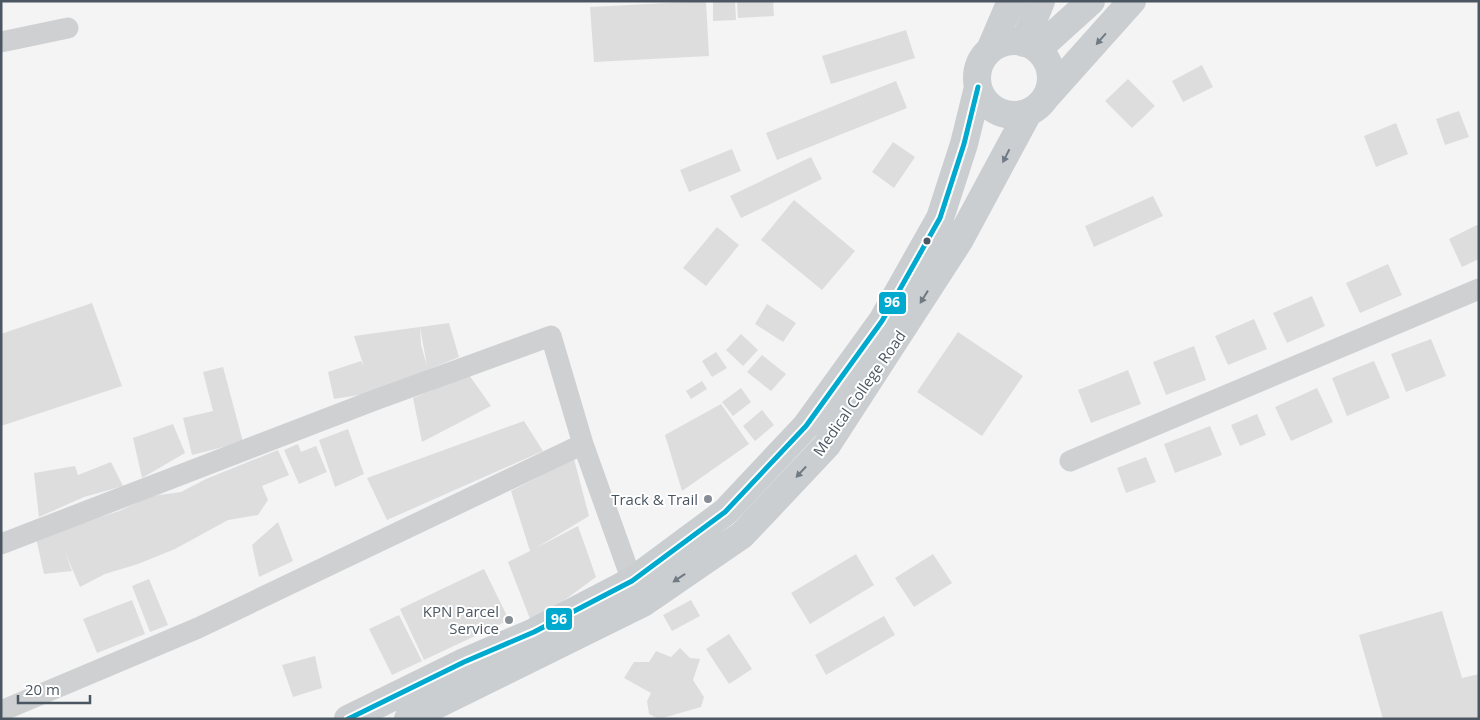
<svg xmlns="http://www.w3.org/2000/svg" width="1480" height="720" font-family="'Open Sans',sans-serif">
	<rect width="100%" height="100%" fill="#f4f4f4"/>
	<path fill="#ddddde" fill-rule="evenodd" d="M706 1 709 56 594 62 590 7Z
		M713 1H735L736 20 713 21Z
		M737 1H773L774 16 738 18Z
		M906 30 915 58 831 84 822 56Z
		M1202 65 1213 87 1183 102 1172 81Z
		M1128 79 1155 106 1132 128 1105 101Z
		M896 81 907 108 777 160 766 133Z
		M1459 111 1469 137 1445 145 1436 119Z
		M1396 123 1408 154 1376 167 1364 136Z
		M893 142 915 157 894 188 872 172Z
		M732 149 741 171 689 192 680 170Z
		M811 157 822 179 741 218 730 196Z
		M1153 196 1163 216 1094 247 1085 226Z
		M794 200 855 251 822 290 761 240Z
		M1479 224V259L1462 267 1449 239Z
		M717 227 739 245 706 286 683 268Z
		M1388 264 1402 295 1360 313 1346 283Z
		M1312 296 1325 326 1287 343 1273 313Z
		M92 303 122 386 1 426V334Z
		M767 304 796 323 783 342 755 324Z
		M1254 319 1267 349 1228 365 1215 336Z
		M449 323 459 357 372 393 334 399 328 372 361 361 364 367 354 336ZM420 327 427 366 421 345Z
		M958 332 1023 376 982 436 917 392Z
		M741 334 758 350 743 366 726 350Z
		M1431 339 1446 376 1406 392 1391 354Z
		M1194 346 1206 380 1166 395 1153 362Z
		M716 352 727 368 712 377 702 361Z
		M762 355 786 374 771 391 747 372Z
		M1374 361 1390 398 1347 416 1332 378Z
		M223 367 243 442 192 455 183 418 213 411 203 372Z
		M1128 370 1141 404 1091 423 1078 390Z
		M469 375 491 406 422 442 413 398Z
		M702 381 707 389 691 399 686 391Z
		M741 388 751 402 733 416 722 402Z
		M1317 388 1333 422 1291 441 1275 407Z
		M721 404 749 444 682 491 665 435Z
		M762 410 774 425 755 441 743 426Z
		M1257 414 1266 435 1240 446 1231 425Z
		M524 421 543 451 387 520 367 478Z
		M173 424 185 453 142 478 133 438Z
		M1210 426 1222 455 1175 473 1164 444Z
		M348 429 364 474 335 487 319 440Z
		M298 444 301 452 316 446 327 472 299 484 284 450Z
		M278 450 289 475 262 486 268 500 258 515 228 520 175 549 138 564 105 574 80 587 65 552 72 571 44 574 36 538 119 511 152 496 181 492 206 479Z
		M1146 457 1156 482 1126 493 1117 468Z
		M574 459 589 516 536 548 578 526 596 577 532 624 508 562 530 551 511 491Z
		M111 462 123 486 84 497 39 517 34 473 75 466 78 475Z
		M278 522 293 561 259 577 252 545Z
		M856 554 874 585 810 624 791 593Z
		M933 554 952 583 914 607 895 578Z
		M484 569 509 620 424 660 400 609Z
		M149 579 168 625 150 632 132 586Z
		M132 600 145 634 97 653 83 619Z
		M691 600 700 616 672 631 663 615Z
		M1442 611 1462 678 1479 674V719H1383L1359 635Z
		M399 615 422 661 392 675 369 629Z
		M884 616 895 635 826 675 815 655Z
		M729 634 752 669 729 684 706 649Z
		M680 648 690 658 700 659 693 680 704 697 701 707 659 719 649 714 647 701 651 693 624 678 634 662H649L656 651 671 657Z
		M315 656 322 688 293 697 282 665Z"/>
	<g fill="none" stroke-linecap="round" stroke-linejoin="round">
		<path stroke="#ced0d2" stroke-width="21" d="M1 42 68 28
			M1070 461 1479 289
			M1 544 375 400 551 336 583 444 632 581 639 595
			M6 709 198 628 583 444"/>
		<path stroke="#caced1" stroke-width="28" d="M977 78a37 37 0 1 1 74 0a37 37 0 1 1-74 0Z
			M1024 43 1041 1
			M1038 49 1091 1
			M990 50 1011 1
			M1047 96 1132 1
			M348 719 464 662 534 632 632 581 725 512 806 426 882 321 940 218 964 144 978 87
			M408 719 643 603 742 535 827 445 959 241 1028 113"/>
		<defs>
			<path id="bus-1" d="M348 719 464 662 534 632 632 581 725 512 806 426 882 321 940 218 964 144 978 87"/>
		</defs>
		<use href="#bus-1" stroke="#fff" stroke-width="9"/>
		<use href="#bus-1" stroke="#00a9ce" stroke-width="5"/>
	</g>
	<defs><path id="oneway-solid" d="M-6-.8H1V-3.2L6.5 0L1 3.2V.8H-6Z" transform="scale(1.25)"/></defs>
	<g fill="#707a83">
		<use href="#oneway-solid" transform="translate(1101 39) rotate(131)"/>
		<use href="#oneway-solid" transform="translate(1006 156) rotate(117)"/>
		<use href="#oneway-solid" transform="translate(924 297) rotate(122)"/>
		<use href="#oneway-solid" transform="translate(801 472) rotate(133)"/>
		<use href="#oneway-solid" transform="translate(679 578) rotate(146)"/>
	</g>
	<circle fill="#4a5661" stroke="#fff" stroke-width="2" cx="927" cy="241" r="4.5"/>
	<g fill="#868d94" stroke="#fff" stroke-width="2">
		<circle cx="708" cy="499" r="5"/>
		<circle cx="509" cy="620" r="5"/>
	</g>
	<g text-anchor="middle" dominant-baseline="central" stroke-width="4" stroke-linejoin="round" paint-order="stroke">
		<g font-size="15" fill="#4a5661" stroke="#fff">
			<text transform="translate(859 393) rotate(-55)">Medical College Road</text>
		</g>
		<g font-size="15" fill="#4a5661" stroke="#fff" text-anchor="end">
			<text x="698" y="499">Track &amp; Trail</text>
			<text x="499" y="611">KPN Parcel<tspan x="499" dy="17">Service</tspan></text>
		</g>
	</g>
	<g stroke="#fff" stroke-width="2">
		<rect x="878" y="291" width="29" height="24" rx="5" fill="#00a9ce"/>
		<rect x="545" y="607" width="28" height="24" rx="5" fill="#00a9ce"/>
	</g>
	<g font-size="14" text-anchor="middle" font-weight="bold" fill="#fff">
		<text x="892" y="307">96</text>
		<text x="559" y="624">96</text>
	</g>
	<rect width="1480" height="720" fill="none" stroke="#4a5661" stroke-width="5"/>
	<path d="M18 695v8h72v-8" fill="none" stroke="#4a5661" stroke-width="2.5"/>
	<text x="25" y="695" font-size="15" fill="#4a5661" stroke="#ffffff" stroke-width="4" paint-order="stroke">20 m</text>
</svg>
